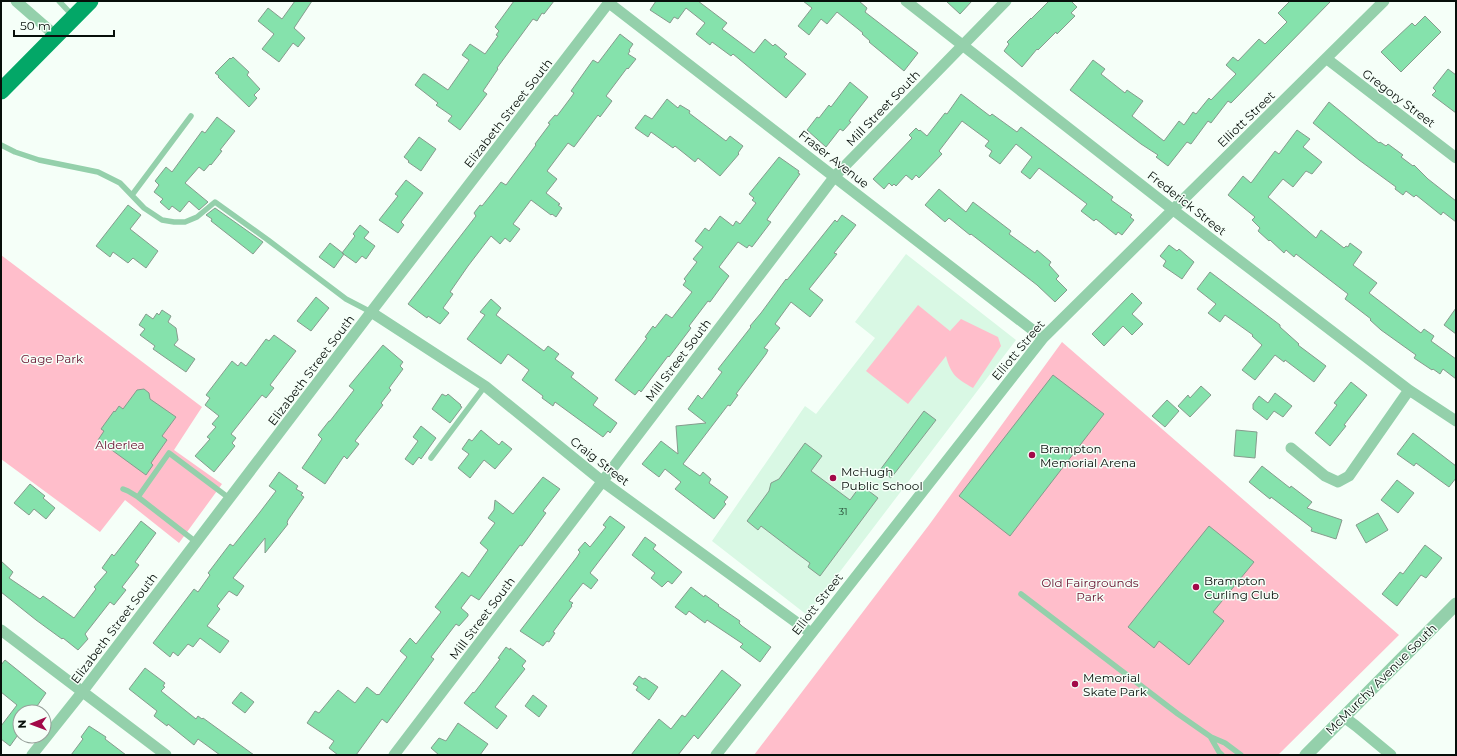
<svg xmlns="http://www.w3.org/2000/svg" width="1457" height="756" font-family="Montserrat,sans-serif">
	<rect width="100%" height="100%" fill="#f5fff8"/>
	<path fill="#d9f8e4" d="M906 254 1016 340 807 615 712 541 805 406 816 414 875 338 855 322Z"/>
	<path fill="#ffbecb" d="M1 255 202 407 174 450 222 484 179 543 125 500 100 532 1 459Z
		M918 305 950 331 961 319 998 337 1001 346 973 388C956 378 951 375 946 356L908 404 866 371Z
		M1062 342 1399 635 1278 755H754L929 525Z"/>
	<path fill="#85e2ac" stroke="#869b8d" d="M295 1H312L294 28 305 38 298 47 293 43 279 62 262 49 274 34 258 21 268 8 282 19Z
		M514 1H554L544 14 542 13 537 21 533 19 497 68 498 69 483 91 487 94 460 130 448 121 452 116 436 105 438 103 415 85 423 74H425L448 90 469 60 462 55 470 44 485 54 498 36 496 35 499 31 495 27Z
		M656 1H698L727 23 722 29 754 53 765 39 773 46 775 44 787 54 784 57 806 74 786 98 733 54 731 56 712 42 710 45 696 34 705 23 686 8 678 19 674 17 670 23 650 10Z
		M803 1H859L867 8 865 12 918 53 904 71 869 42 870 41 862 34 863 33 837 12 827 24 821 19 809 35 798 26 812 8Z
		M946 1H972L960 14Z
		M1049 1H1071L1077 7 1071 13 1075 16 1057 34 1056 32 1038 50 1037 49 1022 67 1004 51 1009 44 1007 42 1031 18V19Z
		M1290 1H1331L1231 103 1228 101 1211 123 1208 121 1191 144 1187 142 1168 166 1156 157 1158 155 1141 144 1070 90 1093 60 1105 69 1101 74 1125 93 1127 90 1143 101 1132 116 1164 141 1179 121 1184 125 1193 112 1196 114 1209 98 1211 100 1236 74 1226 65 1233 57 1238 61 1259 39 1265 44 1287 22 1278 13Z
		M1425 16 1441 32 1401 72 1381 52 1412 23 1415 26Z
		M620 34 633 44 629 50 630 51 628 54 636 59 628 69 627 68 606 96 612 101 600 117 598 115 574 147 568 143 547 171 557 179 546 193 560 204 558 205 562 208 556 217 552 214 551 215 531 200 513 224 520 229 510 242 505 238 500 244 491 236 468 266 450 292 453 294 443 308 449 313 440 324 428 316 427 318 408 304 476 216 474 213 480 205 482 206 501 182 506 185 536 145 535 144 550 124 548 123 555 115 557 116 572 96 574 93 571 91 593 60 598 63Z
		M233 57 249 72 247 75 260 89 254 95 257 98 249 107 218 77 219 76 215 73 230 58 231 59Z
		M1448 69 1456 75V113L1432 95 1436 91 1433 88Z
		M850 82 868 97 849 121 851 122 843 131 840 129 826 147 807 130 817 117 819 118 829 105 831 107Z
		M961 94 990 116 992 114 1017 132 1021 127 1113 197 1111 200 1132 215 1130 217 1134 220 1122 235 1118 232 1116 235 1096 219 1094 221 1081 211 1087 204 1039 168 1030 179 1021 172 1032 157 1016 144 1000 164 989 156 992 151 985 146 989 141 962 121 939 151 942 154 919 178 916 175 912 180 906 175 896 186 894 184 892 186 889 183 884 189 873 179 912 138 909 135 916 128 919 131 920 130 927 136 945 113 947 114Z
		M667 99 678 108 680 105 690 111 689 113 726 141 730 136 743 146 738 153 739 154 720 176 698 158 695 162 675 146 673 148 651 132 648 137 635 128 645 115 652 119Z
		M1329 102 1379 143 1380 142 1386 146 1388 144 1403 155 1401 157 1413 166 1414 165 1428 179 1456 201V222L1443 212 1441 215 1416 195 1414 197 1406 191 1403 195 1395 189 1396 187 1359 160 1313 123Z
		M217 117 235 131 220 150 222 151 211 165 210 164 204 171 199 167 185 183 208 202 199 210 189 201 180 212 172 206 169 210 160 202 163 199 154 192 159 185 155 181 166 167 172 172 202 131 205 133Z
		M1297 130 1310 139 1303 147 1322 162 1312 174 1306 171 1293 187 1283 179 1268 197 1316 238 1321 230 1344 248 1346 246 1348 247 1350 243 1362 252 1353 265 1377 283 1369 293 1421 333 1424 329 1434 336 1431 341 1456 359V379L1443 369 1440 374 1433 369 1432 370 1414 358 1416 355 1381 330 1370 320 1371 319 1345 299 1348 294 1296 254 1294 257 1286 250 1284 253 1270 240 1269 241 1258 231 1260 228 1252 220 1255 217 1228 195 1243 176 1251 183 1275 151 1279 154Z
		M419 137 436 149 421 171 408 162 409 161 404 157Z
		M779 157 799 171 798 173 800 174 768 218 767 220 771 222 752 247 749 245 747 248 738 242 719 267 729 276 710 302 708 301 689 326 691 328 669 357 668 356 641 392 639 390 635 395 615 380 647 338 645 337 653 326 655 328 666 314 672 318 692 292 683 285 686 281 684 279 697 262 693 259 703 247 695 241 705 228 709 231 720 216 733 226 736 221 740 224 756 203 752 200 754 198 749 194Z
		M406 180 423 193 401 222 404 225 398 233 379 220 398 196 395 194Z
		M939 189 966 212 973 202 1011 231 1009 234 1035 253 1037 250 1051 262 1049 265 1059 276 1056 279 1067 290 1055 302 1037 285 971 234 970 235 949 218 945 222 925 205Z
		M128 205 141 215 130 229 158 251 146 268 133 258 128 263 113 252 110 257 96 246Z
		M215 208 263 242 253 254 211 221 212 219 206 215Z
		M842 215 856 225 834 253 837 254 809 289 823 300 810 317 791 302 775 324 780 328 764 348 768 350 766 354 736 394 738 395 730 406 728 405 683 464 700 476 703 472 711 479 709 483 728 497 724 502 726 504 714 519 675 489 681 482 665 469 659 477 642 464 661 441 678 454 676 426 706 423 688 409 698 395 702 399 722 372 718 369 751 327 750 326 761 313 786 279 787 280 835 220 837 222Z
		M360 225 369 232 364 238 375 246 366 259 362 256 356 263 342 253 355 236 353 234Z
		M330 243 344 254 334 268 319 257Z
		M1169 245 1177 251 1179 249 1194 262 1182 279 1163 266 1166 261 1160 256Z
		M1210 272 1280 325V327L1299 344 1298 345 1326 366 1314 382 1285 360 1284 362 1275 355 1255 380 1242 370 1262 345 1252 336 1253 335 1225 315 1220 322 1208 313 1216 304 1197 289Z
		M1132 293 1142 303 1132 314 1143 324 1132 335 1123 326 1104 346 1092 334Z
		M316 297 329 308 311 331 297 321Z
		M491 299 501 308 496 315 544 351 548 346 559 354 555 359 574 373 571 377 598 398 593 405 617 423 610 433 608 431 603 437 555 402 553 406 542 398 543 396 522 380 529 370 508 354 501 364 467 339 485 315 480 312Z
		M1456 308V334L1444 325Z
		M162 310 171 316 168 322 176 328 178 340 174 345 195 359 186 372 153 349 155 346 140 335 145 329 139 325 146 314 153 319 157 313 159 315Z
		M274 335 296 351 270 385 274 388 266 398 262 395 231 434 236 438 232 443 235 446 214 472 195 456 210 439 207 437 216 427 212 424 219 416 205 405 210 398 206 395 232 361 238 366 241 362 246 366 266 339 269 341Z
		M383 345 403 362 400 366 403 369 389 388 391 390 381 403 383 405 355 441 359 444 347 459 344 456 325 484 302 468 322 439 318 435 329 421H330L354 390 349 386Z
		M1053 375 1104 414 1010 536 959 496Z
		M1351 382 1367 395 1344 425 1346 426 1330 446 1315 433 1337 405 1334 403Z
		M1201 386 1211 395 1190 417 1178 406 1188 395 1190 398Z
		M144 389 149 393 150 399 176 417 162 436 167 440 151 463 153 465 146 475 98 440 104 431 101 429 114 411 115 412 119 406 123 409 137 390Z
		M1275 393 1292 406 1283 417 1274 411 1267 420 1253 409V404L1259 396 1268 403Z
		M442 394 446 396 448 394 461 405 460 406 462 407 450 423 432 409Z
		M1167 400 1179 411 1165 427 1152 416Z
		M924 411 936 420 891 478 880 470Z
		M421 426 436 438 421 459 419 457 413 465 405 459 418 441 413 437Z
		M481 430 499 445 502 441 512 449 495 469 484 460 470 478 458 468 469 454 462 449 469 439 472 441Z
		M1236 430 1257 432 1255 458 1234 456Z
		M1413 433 1456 466V478L1449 487 1416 463 1414 466 1397 454Z
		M805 443 822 456 811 471 850 500 861 485 878 498 820 576 808 567 810 563 795 552 761 526 758 530 747 521 769 491 771 483 779 479Z
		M1262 466 1290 488 1291 486 1312 502 1307 508 1342 520 1336 539 1311 531 1312 528 1271 497 1270 499 1249 482Z
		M279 472 298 486 296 489 303 493 301 495 304 497 288 520 287 523 288 524 265 553V538L233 578 244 586 237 596 229 591 217 606 220 609 207 626 229 641 220 653 200 638 193 647 188 644 178 656 173 652 170 657 153 643 191 593 194 589 198 592 210 575 208 573 230 544 233 546 260 512 276 491 269 486Z
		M543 477 560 489 543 511 546 513 522 546 520 545 479 600 471 595 461 608 468 614V616L459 626 456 624 431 657 434 659 387 723 382 719 356 755H338L329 748 334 741 307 723 315 711 319 713 338 690 355 703 367 687 377 695 378 694 379 695 407 657 400 651 410 638 416 644 441 612 435 607 462 572 469 577 488 550 480 543 495 523 488 518 494 510 495 500 513 514Z
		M1397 480 1414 493 1398 513 1381 500Z
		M30 484 45 496 43 498 55 508 46 519 34 509 29 515 14 503Z
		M1378 513 1388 530 1366 543 1356 525Z
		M610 516 625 527 590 573 598 580 591 589 583 583 569 601 573 603 571 605 572 606 553 632 555 633 549 642 547 641 543 646 520 631 577 557 580 552 578 550 585 542 590 547 606 527 603 525Z
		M141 521 156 533 135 562 139 565 122 587 126 590 114 605 110 602 85 634 88 639 78 650 63 638 62 639 36 620 1 592V561L13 572 9 578 40 599 43 596 74 618 96 589 94 587 107 572 102 568 112 554 114 556Z
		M1209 526 1254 562 1213 612 1224 621 1189 665 1159 641 1154 648 1128 627Z
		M645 537 656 545 653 549 682 572 672 584 668 581 662 587 651 578 655 573 632 555Z
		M1425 545 1442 558 1426 578 1421 575 1397 606 1382 594 1400 572 1403 574Z
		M691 587 704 597 705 595 719 605 718 606 740 621 739 623 742 626 771 647 760 662 740 647 743 644 707 620 705 623 689 611 686 615 675 607Z
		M506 647 510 650V648L526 661 522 666 525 669 495 707 507 716 497 729 464 703 473 692 474 693 500 659 498 658Z
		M5 660 46 693 33 712H20V732L10 746 1 739V726L17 705 1 692V665Z
		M145 668 165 683 163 686 165 687 161 691 196 719 198 716 202 719 203 718 254 755H220L198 739 194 745 168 724 167 726 154 716 157 711 129 689Z
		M722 670 741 685 698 739 694 735 678 755H631L659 719 671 729 682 715 685 717Z
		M639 676 643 679 645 678 658 687 649 700 636 690 638 687 633 684Z
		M241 692 254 702 245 713 232 703Z
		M533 695 547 706 539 717 525 706Z
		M458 723 488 744 480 755H439L431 748 439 738 446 741Z
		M89 726 106 737 105 739 126 755H71L83 739 81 737Z"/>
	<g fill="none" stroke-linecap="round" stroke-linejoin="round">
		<path stroke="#94d0ab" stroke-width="5.5" d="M59 1 73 16
			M1 145 15 152 39 160 98 172 120 183 144 208 162 220 174 222H185L197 217 215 202 268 240 346 299 371 312
			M132 195 191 116
			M431 458 485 386
			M123 489 128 491 138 497 196 542
			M138 497 169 453 229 498
			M1021 594 1178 714 1211 737 1225 743 1241 755
			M1211 738 1219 752 1222 755"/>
		<path stroke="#94d0ab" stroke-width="11" d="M16 1 56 36
			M906 1 1172 209 1409 390 1456 421
			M609 3 1043 338
			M1327 59 1456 158
			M371 312 485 386 602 481 811 633
			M1291 448 1325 476 1338 482 1349 476 1409 390
			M1 630 166 755
			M1344 717 1356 726 1391 755
			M32 755 83 691 371 312 610 1
			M394 755 835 176 1006 1
			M716 755 1043 338 1384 1"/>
		<path stroke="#94d0ab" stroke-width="13" d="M1306 755 1456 604"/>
		<path stroke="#03a767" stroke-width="17" d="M1 91 90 1"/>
	</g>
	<g fill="#a20948" stroke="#f5fff8" stroke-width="1.5">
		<circle cx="1032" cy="455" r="4"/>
		<circle cx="833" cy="478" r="4"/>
		<circle cx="1196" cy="587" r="4"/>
		<circle cx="1075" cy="684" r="4"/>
	</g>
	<g text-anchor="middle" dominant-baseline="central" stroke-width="3" stroke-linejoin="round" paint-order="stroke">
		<g font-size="10" fill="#264432">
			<text x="843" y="511">31</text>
		</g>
		<g font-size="12" fill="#070f0a" stroke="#f5fff8">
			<text transform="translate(1399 98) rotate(37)">Gregory Street</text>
			<text transform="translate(883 108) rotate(-46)">Mill Street South</text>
			<text transform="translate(508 113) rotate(-52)">Elizabeth Street South</text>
			<text transform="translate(1246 119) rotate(-44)">Elliott Street</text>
			<text transform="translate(834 159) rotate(38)">Fraser Avenue</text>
			<text transform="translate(1187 203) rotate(38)">Frederick Street</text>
			<text transform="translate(1018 350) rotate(-50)">Elliott Street</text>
			<text transform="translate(678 360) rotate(-53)">Mill Street South</text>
			<text transform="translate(311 370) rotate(-53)">Elizabeth Street South</text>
			<text transform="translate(600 461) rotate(38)">Craig Street</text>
			<text transform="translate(817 604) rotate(-52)">Elliott Street</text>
			<text transform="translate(482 618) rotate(-53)">Mill Street South</text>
			<text transform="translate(114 628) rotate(-53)">Elizabeth Street South</text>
			<text transform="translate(1381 679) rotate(-45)">McMurchy Avenue South</text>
		</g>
		<g font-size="12" fill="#66112e" stroke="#f5fff8">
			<text x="52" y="358">Gage Park</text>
			<text x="120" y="444">Alderlea</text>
			<text x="1090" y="582">Old Fairgrounds<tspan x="1090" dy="14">Park</tspan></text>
		</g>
		<g font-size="12" fill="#070f0a" stroke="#f5fff8" text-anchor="start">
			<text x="1040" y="448">Brampton<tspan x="1040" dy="14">Memorial Arena</tspan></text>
			<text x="841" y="471">McHugh<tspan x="841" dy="14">Public School</tspan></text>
			<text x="1204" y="580">Brampton<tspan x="1204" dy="14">Curling Club</tspan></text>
			<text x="1083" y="677">Memorial<tspan x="1083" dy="14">Skate Park</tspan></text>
		</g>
	</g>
	<rect width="1457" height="756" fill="none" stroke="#070f0a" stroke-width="4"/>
	<g transform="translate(32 724) rotate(269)"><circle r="19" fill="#f5fff8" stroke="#969f99"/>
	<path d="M0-3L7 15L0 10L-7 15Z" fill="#a20948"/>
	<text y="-6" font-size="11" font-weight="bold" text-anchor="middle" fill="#070f0a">N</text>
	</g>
	<path d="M14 30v6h100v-6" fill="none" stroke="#070f0a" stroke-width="2"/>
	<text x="20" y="30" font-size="12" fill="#070f0a" stroke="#f5fff8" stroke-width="3" paint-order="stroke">50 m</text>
</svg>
